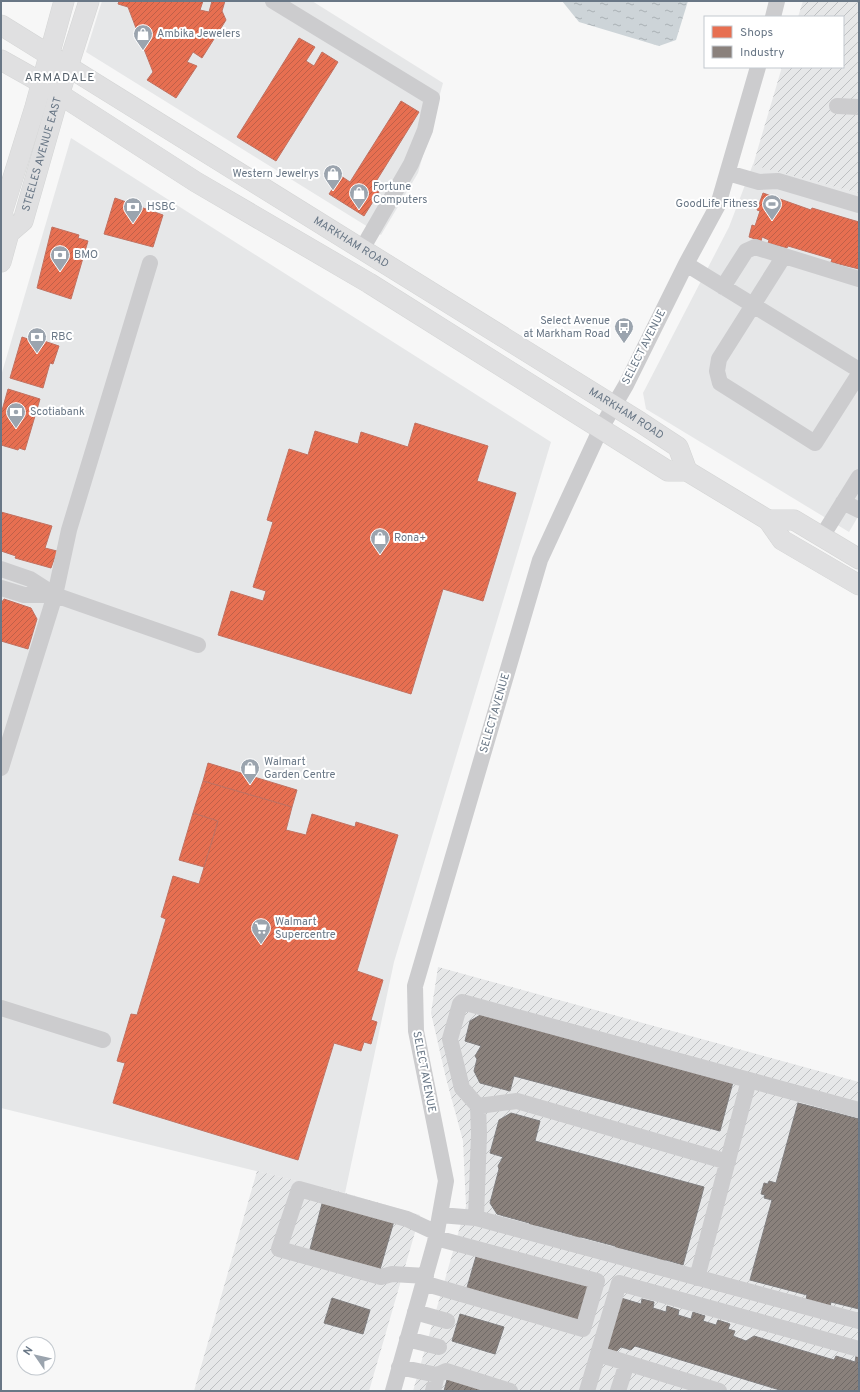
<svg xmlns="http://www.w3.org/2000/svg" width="860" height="1392" font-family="Overpass,sans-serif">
	<defs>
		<pattern id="industrial-furrows" width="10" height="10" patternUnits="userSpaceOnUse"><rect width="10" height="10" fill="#e6e7e8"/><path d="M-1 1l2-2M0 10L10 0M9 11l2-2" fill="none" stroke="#bec0c2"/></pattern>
		<pattern id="water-ripples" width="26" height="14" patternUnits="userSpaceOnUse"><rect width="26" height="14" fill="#cdd4d8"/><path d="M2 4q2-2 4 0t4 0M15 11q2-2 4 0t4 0" fill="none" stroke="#aab1b5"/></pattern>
		<pattern id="shops-hatch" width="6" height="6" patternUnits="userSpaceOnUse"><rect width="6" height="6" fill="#e76f51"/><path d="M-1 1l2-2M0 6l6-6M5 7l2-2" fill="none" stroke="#bf6049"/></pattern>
		<pattern id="industry-hatch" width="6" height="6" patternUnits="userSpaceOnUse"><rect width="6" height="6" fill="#8a817c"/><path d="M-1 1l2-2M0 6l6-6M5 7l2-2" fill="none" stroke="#706a67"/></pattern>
	</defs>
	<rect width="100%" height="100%" fill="#f7f7f7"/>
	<path fill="#e6e7e8" d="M102 1H312L443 83 418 173 381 235 86 52Z
		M71 138 551 442 394 962 345 1193 1 1108V376Z
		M753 164 859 193V515L849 532 646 409 643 393 729 227Z"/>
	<path fill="url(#industrial-furrows)" d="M803 1H859V193L753 165 782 67H843V17H798Z
		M438 967 859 1082V1391H413L466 1206 463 1141 446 1078 431 1013Z
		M257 1171 345 1193 420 1215 369 1391H194Z"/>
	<path fill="url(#water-ripples)" d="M562 1H688L676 40 659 46 579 22Z"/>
	<path fill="url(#shops-hatch)" stroke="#c17161" d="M119 1H203L200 10 209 12 212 1H225L222 11 226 20 202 58 193 52 187 62 197 66 176 98 147 80 153 72 142 44 143 43 140 35 139 36 128 7 118 4Z
		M299 38 315 47 306 61 314 66 322 52 338 62 276 161 237 137Z
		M401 101 419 112 372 188 379 192 364 216 329 194 341 176 350 182Z
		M763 193 811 210 812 208 859 222V269L831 262 832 259 788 246 787 248 768 243 769 240 762 237 761 241 749 237 752 225 755 226 760 211 757 210Z
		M115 198 163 215 153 247 104 234Z
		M52 227 79 235 78 238 88 241 71 299 37 288Z
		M22 337 34 341 35 338 59 346 53 364 50 363 43 388 10 378Z
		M8 389 40 399 25 450 19 448 18 450 1 445V414Z
		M415 423 488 446 477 481 516 493 483 601 443 589 411 694 218 635 231 591 263 601 266 591 253 587 273 522 267 520 289 449 308 455 315 431 358 444 361 432 408 447Z
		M1 512 52 526 45 548 57 551 51 568 15 558 16 556 1 551Z
		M4 599 31 608 37 619 28 649 1 641V601H3Z
		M208 763 297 790 292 807 203 781Z
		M203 781 292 807 286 830 306 835 312 814 355 827 356 822 398 835 357 971 383 980 371 1020 377 1022 371 1044 364 1042 361 1051 334 1043 298 1160 113 1103 125 1063 117 1061 131 1014 137 1015 166 919 161 917 173 876 199 884 218 821 193 813Z
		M193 813 218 821 204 867 179 860Z"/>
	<path fill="url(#industry-hatch)" stroke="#807e7f" d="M482 1014 733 1082 720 1131 514 1076 510 1091 480 1083 474 1071 477 1059 475 1056 481 1046 465 1041 470 1021Z
		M798 1103 859 1119V1309L831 1302 829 1311 805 1304 807 1295 750 1280 772 1200 764 1198 765 1195 761 1194 764 1183 768 1184 769 1181 776 1183Z
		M511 1113 540 1121 535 1141 704 1187 683 1265 666 1260 661 1262 657 1258 623 1249 618 1250 615 1246 581 1237 576 1239 572 1235 538 1226 533 1227 529 1223 497 1214 490 1203 499 1169 498 1166 503 1157 490 1153 499 1120Z
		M323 1200 394 1221 379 1273 309 1253Z
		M477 1253 593 1286 582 1325 466 1291Z
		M332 1298 370 1310 363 1334 324 1323Z
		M621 1298 641 1304 642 1299 654 1302 653 1308 666 1312 667 1306 679 1310 678 1315 691 1319 693 1312 705 1316 703 1321 716 1325 718 1320 730 1324 728 1329 735 1331 733 1336 746 1341 754 1336 834 1360 836 1356 855 1362 856 1356 859 1357V1391H783L635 1346 631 1350 621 1347 616 1352 609 1350 607 1346Z
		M460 1314 504 1327 495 1354 452 1341Z
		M448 1376 500 1391H444Z"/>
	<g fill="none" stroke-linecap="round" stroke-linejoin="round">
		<defs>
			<g id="major">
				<path id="s1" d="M1 25 640 422 678 447 687 471"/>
				<path d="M1 60 42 83 196 182 369 283 668 471H687L768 520 782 540 859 585"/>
				<path d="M9 233 2 213 35 107 64 1"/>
				<path id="s2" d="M1 262 9 233 23 221 59 95 89 1"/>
				<path d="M768 520H794L859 559"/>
			</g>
		</defs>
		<use href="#major" stroke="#d4d5d5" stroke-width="21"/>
		<path stroke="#ccccce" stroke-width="16" d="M273 1 432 98 425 130 411 164 362 249
			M773 17 777 1
			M837 106 859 107
			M728 173 759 182 778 181 859 205
			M784 256 719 359 717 371 720 383 815 443 859 374
			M686 264 859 370
			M723 287 746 251 755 247 859 279
			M843 502 859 510
			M821 538 859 477
			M1 569 30 579 55 595 198 645
			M1 588 24 595H55
			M1 768 55 595 69 530 150 263
			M1 1008 103 1040
			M478 1106 517 1101 728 1162
			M440 1215 476 1218 859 1321
			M476 1218 479 1134 478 1106 462 1088 450 1039 460 1004 462 1002 859 1110
			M426 1276 392 1274 381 1277 279 1249 299 1189 407 1219 437 1233
			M697 1278 749 1080
			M423 1283 583 1329 597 1281 436 1238
			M415 1312 447 1321
			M407 1339 439 1347
			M598 1354 619 1283 859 1349
			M399 1367 437 1375 446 1371 510 1391
			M393 1391 435 1242 446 1181 416 1031 415 986 540 560 601 428 626 385 686 264 718 205 758 67
			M433 1391 437 1375
			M587 1391 598 1354 719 1391
			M618 1391 627 1363"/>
		<use href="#major" stroke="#e0e0e1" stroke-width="20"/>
	</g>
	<defs>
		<symbol id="shop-pin" viewBox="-11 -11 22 30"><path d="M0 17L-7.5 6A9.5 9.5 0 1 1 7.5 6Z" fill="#9ba4ae" stroke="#fff"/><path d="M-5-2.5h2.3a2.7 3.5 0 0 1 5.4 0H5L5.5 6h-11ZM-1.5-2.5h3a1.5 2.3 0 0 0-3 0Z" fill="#fff"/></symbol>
		<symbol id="stadium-pin" viewBox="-11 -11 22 30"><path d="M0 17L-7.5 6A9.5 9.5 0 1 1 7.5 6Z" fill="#9ba4ae" stroke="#fff"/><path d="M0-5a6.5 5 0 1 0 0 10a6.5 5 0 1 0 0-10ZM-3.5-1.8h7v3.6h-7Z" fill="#fff"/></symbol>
		<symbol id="bank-pin" viewBox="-11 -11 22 30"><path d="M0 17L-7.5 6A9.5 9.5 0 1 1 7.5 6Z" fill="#9ba4ae" stroke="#fff"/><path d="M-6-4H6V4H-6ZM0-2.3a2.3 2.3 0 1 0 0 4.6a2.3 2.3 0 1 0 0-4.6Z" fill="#fff"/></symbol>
		<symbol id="bus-pin" viewBox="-11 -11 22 30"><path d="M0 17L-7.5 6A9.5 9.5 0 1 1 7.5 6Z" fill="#9ba4ae" stroke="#fff"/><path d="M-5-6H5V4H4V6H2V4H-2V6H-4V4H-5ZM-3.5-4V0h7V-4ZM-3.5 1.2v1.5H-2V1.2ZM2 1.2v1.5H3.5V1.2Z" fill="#fff"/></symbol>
		<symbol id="supermarket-pin" viewBox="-11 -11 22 30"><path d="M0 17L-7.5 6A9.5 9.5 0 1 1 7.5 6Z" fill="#9ba4ae" stroke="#fff"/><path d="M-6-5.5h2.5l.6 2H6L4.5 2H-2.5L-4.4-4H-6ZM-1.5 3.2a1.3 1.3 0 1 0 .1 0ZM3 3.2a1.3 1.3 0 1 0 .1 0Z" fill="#fff"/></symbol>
	</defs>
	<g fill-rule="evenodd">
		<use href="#shop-pin" x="132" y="23" width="22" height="30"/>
		<use href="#shop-pin" x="322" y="163" width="22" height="30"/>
		<use href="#shop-pin" x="348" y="182" width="22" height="30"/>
		<use href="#stadium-pin" x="761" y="193" width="22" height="30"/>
		<use href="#bank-pin" x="122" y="196" width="22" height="30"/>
		<use href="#bank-pin" x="49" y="244" width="22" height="30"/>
		<use href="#bus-pin" x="613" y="316" width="22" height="30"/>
		<use href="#bank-pin" x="26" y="326" width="22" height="30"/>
		<use href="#bank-pin" x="5" y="401" width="22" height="30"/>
		<use href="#shop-pin" x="369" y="527" width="22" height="30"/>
		<use href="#shop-pin" x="239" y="757" width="22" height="30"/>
		<use href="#supermarket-pin" x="250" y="917" width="22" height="30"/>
	</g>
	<g text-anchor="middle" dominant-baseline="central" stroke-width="4" stroke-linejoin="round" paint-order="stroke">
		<g font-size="11" fill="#697786" stroke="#fff" text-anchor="start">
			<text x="157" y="34">Ambika Jewelers</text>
			<text x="319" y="174" text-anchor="end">Western Jewelrys</text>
			<text x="373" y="187">Fortune<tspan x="373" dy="13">Computers</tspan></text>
			<text x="758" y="204" text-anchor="end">GoodLife Fitness</text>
			<text x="147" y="207">HSBC</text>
			<text x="74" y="255">BMO</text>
			<text x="610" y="321" text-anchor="end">Select Avenue<tspan x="610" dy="13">at Markham Road</tspan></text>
			<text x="51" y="337">RBC</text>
			<text x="30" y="412">Scotiabank</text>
			<text x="394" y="538">Rona+</text>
			<text x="264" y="762">Walmart<tspan x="264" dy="13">Garden Centre</tspan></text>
			<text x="275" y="922">Walmart<tspan x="275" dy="13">Supercentre</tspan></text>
		</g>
		<g font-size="11" fill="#697786" stroke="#fff">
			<text stroke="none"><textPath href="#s2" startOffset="118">STEELES AVENUE EAST</textPath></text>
			<text stroke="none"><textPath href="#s1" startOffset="412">MARKHAM ROAD</textPath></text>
			<text transform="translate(644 347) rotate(-63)">SELECT AVENUE</text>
			<text stroke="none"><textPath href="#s1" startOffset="736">MARKHAM ROAD</textPath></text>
			<text transform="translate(495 713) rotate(-74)">SELECT AVENUE</text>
			<text transform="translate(424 1072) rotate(79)">SELECT AVENUE</text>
		</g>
		<g font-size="12" letter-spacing="1" fill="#56616b" stroke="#fff">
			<text x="60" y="78">ARMADALE</text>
		</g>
	</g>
	<rect width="860" height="1392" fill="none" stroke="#697786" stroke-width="4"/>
	<rect x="704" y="16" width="140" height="52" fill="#ffffff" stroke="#c3c9cf"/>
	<rect x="712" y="26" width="20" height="12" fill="#e76f51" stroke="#c3c9cf"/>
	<text x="740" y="36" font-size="12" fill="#697786">Shops</text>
	<rect x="712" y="46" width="20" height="12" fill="#8a817c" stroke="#c3c9cf"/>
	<text x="740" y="56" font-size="12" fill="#697786">Industry</text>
	<g transform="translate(36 1356) rotate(304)"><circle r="19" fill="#ffffff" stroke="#c3c9cf"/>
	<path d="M0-3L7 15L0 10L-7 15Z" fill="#9ba4ae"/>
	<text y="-6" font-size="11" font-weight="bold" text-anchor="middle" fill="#697786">N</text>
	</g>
</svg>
